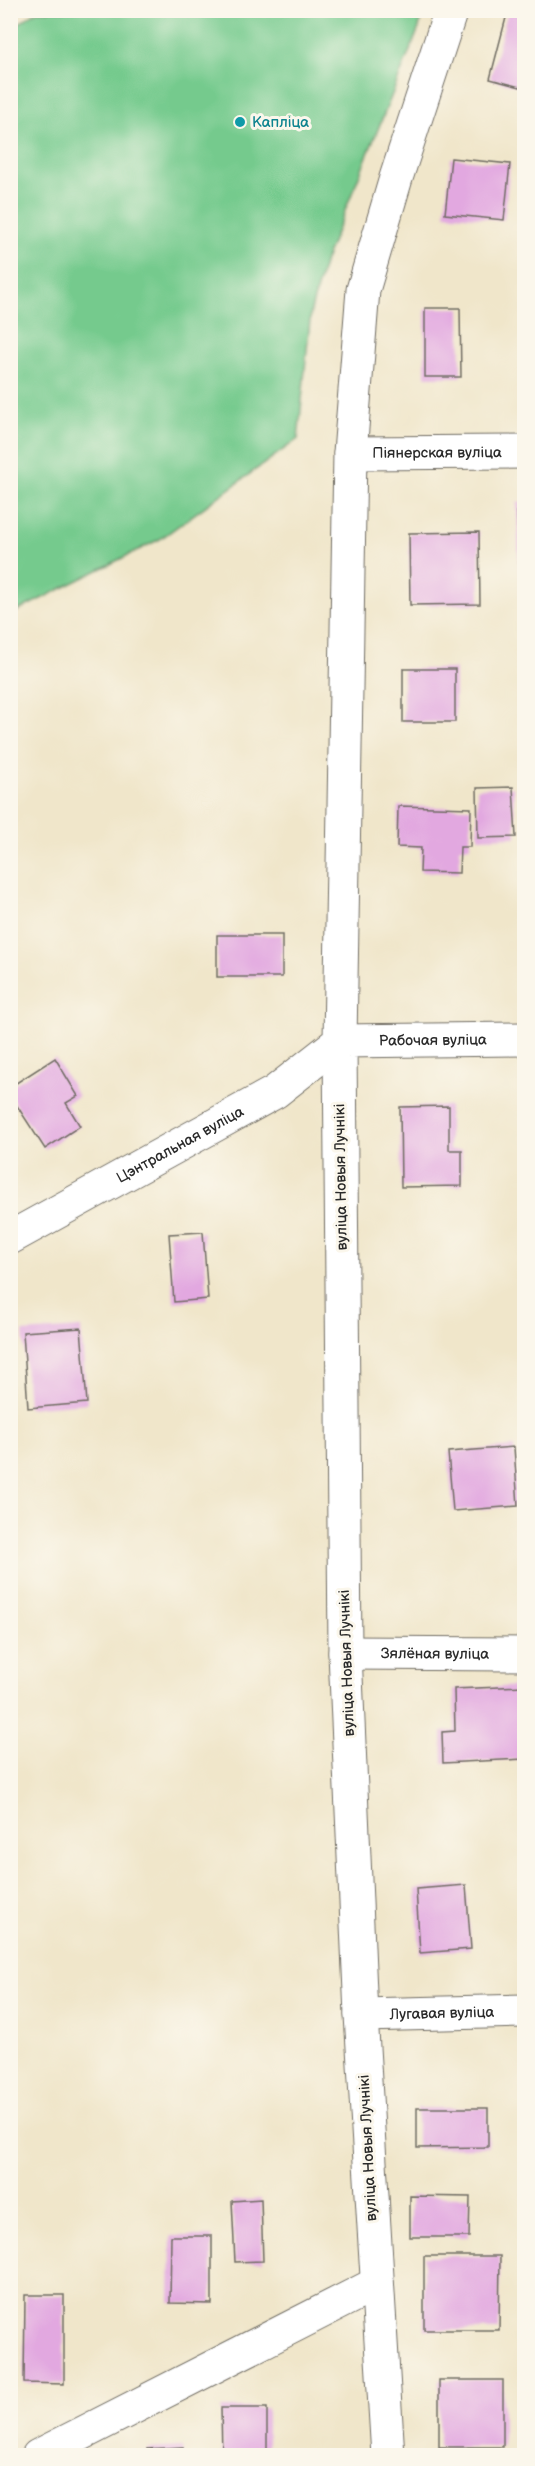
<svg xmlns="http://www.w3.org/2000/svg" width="535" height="2466" font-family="'Balsamiq Sans',sans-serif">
	<rect width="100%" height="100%" fill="#fbf7ec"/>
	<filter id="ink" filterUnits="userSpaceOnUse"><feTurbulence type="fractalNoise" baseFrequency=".0167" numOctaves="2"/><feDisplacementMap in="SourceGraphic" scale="12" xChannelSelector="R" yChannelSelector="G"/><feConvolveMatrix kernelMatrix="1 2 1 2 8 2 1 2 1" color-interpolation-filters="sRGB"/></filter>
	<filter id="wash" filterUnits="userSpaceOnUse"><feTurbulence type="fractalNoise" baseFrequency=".008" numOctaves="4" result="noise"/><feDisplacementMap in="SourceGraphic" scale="24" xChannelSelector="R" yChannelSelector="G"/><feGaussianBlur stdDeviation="1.35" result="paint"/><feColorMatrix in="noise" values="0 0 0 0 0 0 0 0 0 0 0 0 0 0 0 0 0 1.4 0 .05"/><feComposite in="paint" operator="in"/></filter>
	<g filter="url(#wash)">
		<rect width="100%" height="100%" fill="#f0e6ca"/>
		<path fill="#75ca8d" stroke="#507a5c" stroke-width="1.5" d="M37 11H422L419 28 325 260 311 310 298 439 160 539 15 612 14 625H11L10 30Z"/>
		<g id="blocks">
			<path fill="#e2a8e0" d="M508 10H524V88L490 79Z
				M451 158 510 164 504 220 445 214Z
				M425 308H460L461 377H425Z
				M524 502V646H521L517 503Z
				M479 532 480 604 410 605 409 533Z
				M403 669H455V722H403Z
				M513 787 516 837 478 838 477 788Z
				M398 806 471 808 470 847H460L459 873 420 872 421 848 397 847Z
				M217 935H282V977H217Z
				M55 1058 78 1096 66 1103 80 1126 45 1149 10 1095V1087Z
				M449 1106V1150H462V1186L401 1187 400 1107Z
				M203 1232 208 1299 174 1302 169 1234Z
				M81 1328 87 1403 28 1408 23 1332Z
				M514 1447 518 1506 453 1511 448 1452Z
				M523 1686 524 1759 443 1763 442 1732 455 1731 454 1689Z
				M466 1885 471 1949 420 1953 416 1889Z
				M417 2108H488V2147L417 2148Z
				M410 2196 470 2197 469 2237H410Z
				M261 2199 263 2261 235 2262 232 2201Z
				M171 2236H212V2304L170 2303Z
				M424 2256H500L499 2330H424Z
				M25 2295H64V2384L24 2383Z
				M439 2380H503V2447H439Z
				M221 2408H267V2456H222Z
				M183 2447 184 2456H148L147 2449Z"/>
		</g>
	</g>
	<g filter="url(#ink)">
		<use href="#blocks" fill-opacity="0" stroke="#706c63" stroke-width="1.5"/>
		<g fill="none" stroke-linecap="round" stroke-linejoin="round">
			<defs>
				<g id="minor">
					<path id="s1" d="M350 453 524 452"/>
					<path id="s2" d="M345 1653 524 1654"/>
					<path id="s3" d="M361 2015 524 2011"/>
					<path d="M38 2456 376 2284"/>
					<path id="s4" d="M388 2456 361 2015 345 1653 340 1041 524 1039"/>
				</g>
				<g id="major">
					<path id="s5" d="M10 1238 275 1092 340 1041 350 453 363 290 396 178 451 10"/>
				</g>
			</defs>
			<use href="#minor" stroke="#706c63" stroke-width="35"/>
			<use href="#major" stroke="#706c63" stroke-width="35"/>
			<use href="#minor" stroke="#fff" stroke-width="33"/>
			<use href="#major" stroke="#fff" stroke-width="33"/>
		</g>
	</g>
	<circle fill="#0f9aa8" stroke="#fbf7ec" stroke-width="2" cx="240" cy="122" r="6"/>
	<g text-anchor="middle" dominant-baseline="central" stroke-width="6" stroke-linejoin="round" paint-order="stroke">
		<g font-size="15" fill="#0d838f" stroke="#fbf7ec" text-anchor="start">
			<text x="252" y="122">Капліца</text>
		</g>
		<g font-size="15" fill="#2b2b2b" stroke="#fbf7ec">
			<text stroke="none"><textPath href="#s1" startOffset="87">Піянерская вуліца</textPath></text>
			<text stroke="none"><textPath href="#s4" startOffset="1509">Рабочая вуліца</textPath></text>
			<text stroke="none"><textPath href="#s5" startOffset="194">Цэнтральная вуліца</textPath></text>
			<text transform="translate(341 1177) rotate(-91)">вуліца Новыя Лучнікі</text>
			<text stroke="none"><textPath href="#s2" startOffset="90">Зялёная вуліца</textPath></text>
			<text transform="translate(347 1663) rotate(-92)">вуліца Новыя Лучнікі</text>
			<text stroke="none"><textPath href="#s3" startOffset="81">Лугавая вуліца</textPath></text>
			<text transform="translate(368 2148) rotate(-93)">вуліца Новыя Лучнікі</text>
		</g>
	</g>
	<rect width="535" height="2466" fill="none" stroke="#fbf7ec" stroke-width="36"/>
</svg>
